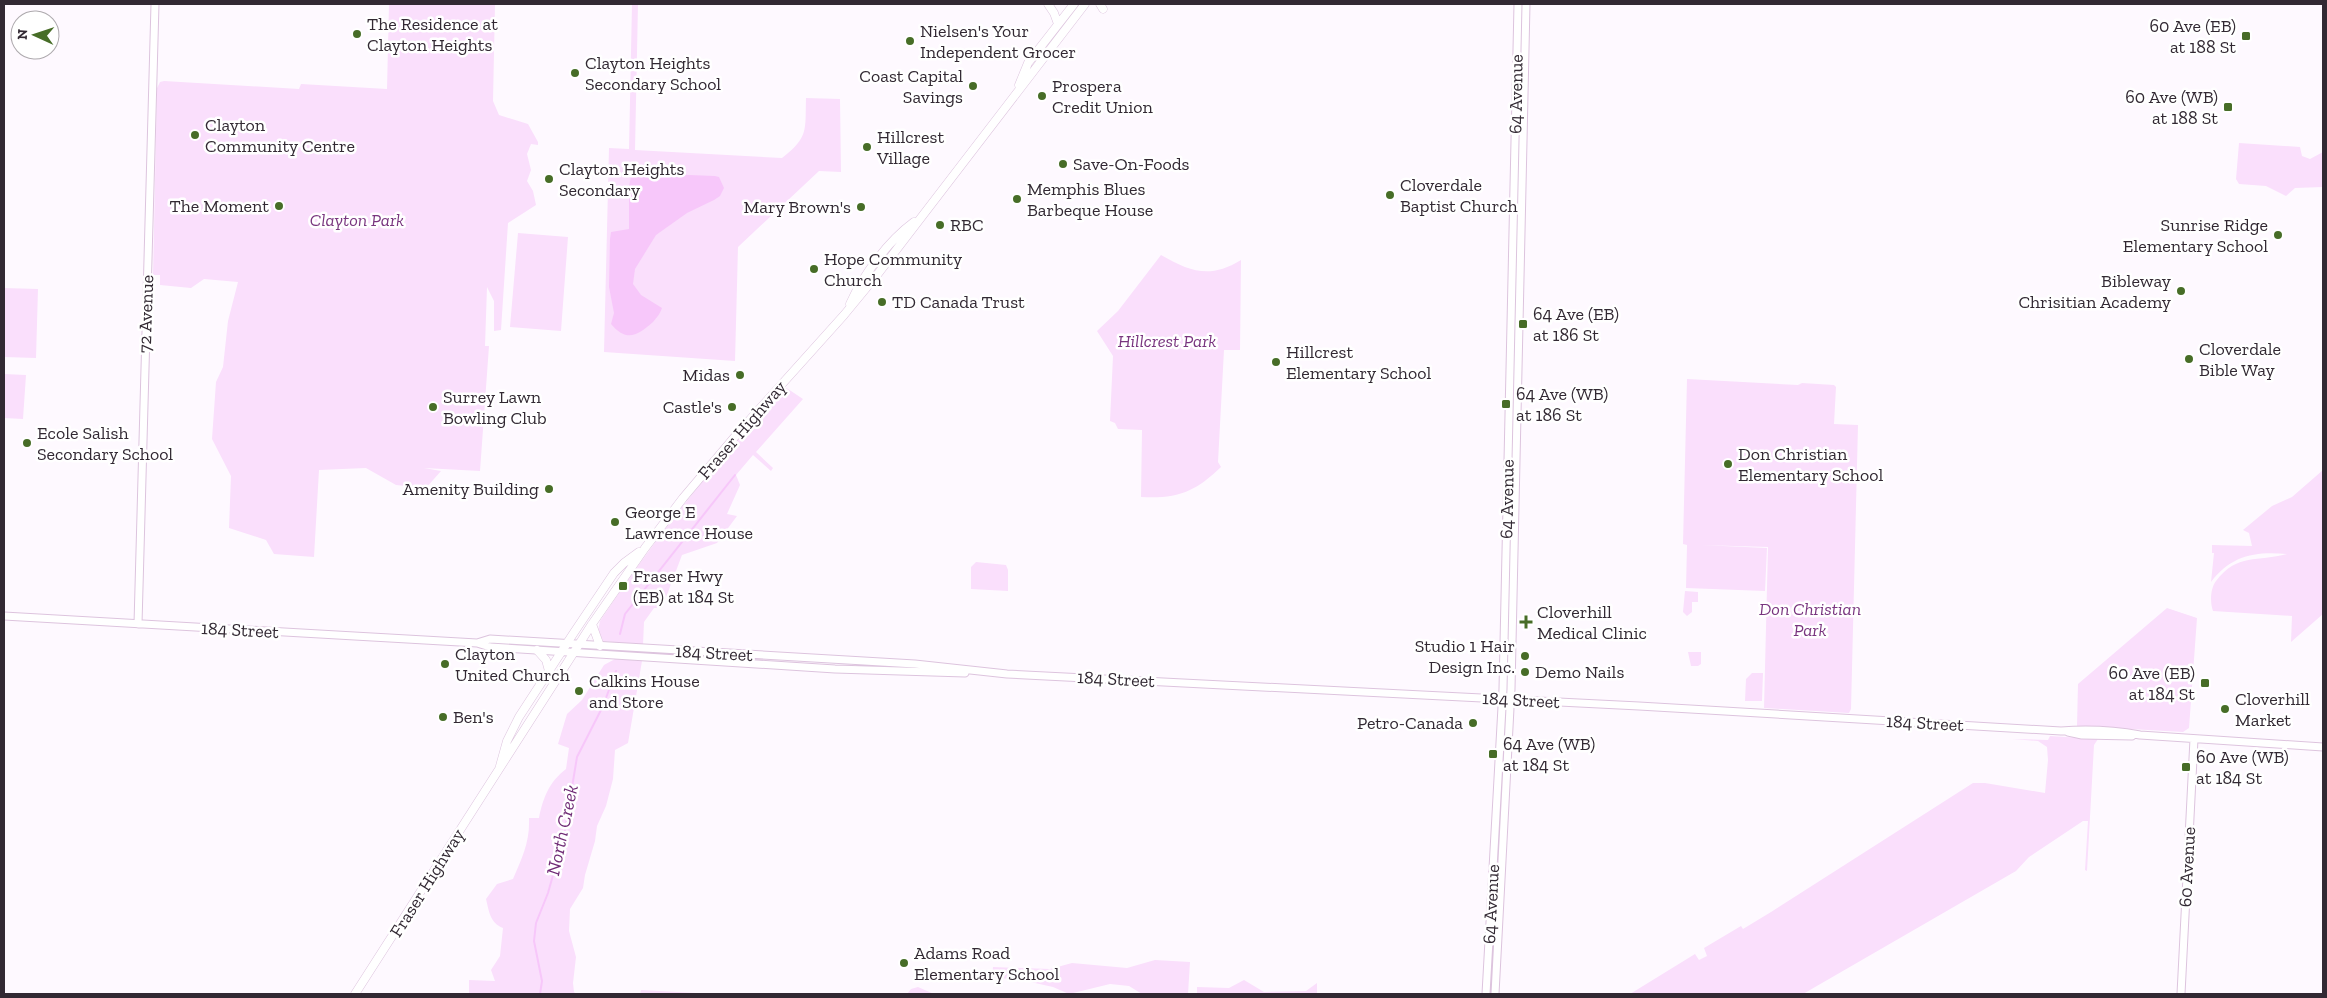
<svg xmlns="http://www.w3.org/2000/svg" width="2327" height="998" font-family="'Zilla Slab',serif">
	<rect width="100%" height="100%" fill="#fef9ff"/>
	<path fill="#fadffc" d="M389 4H495L493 101 499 115 528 124 538 142V145L531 144 527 154 531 170 527 181 533 191 536 205 508 223 501 330 494 331V301L487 287 485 346H489L480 471 424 468 441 471 426 488 396 485 366 468 319 470 314 557 274 554 266 540 229 528 231 476 212 439 216 382 223 367 228 321 238 282 204 279 191 288 160 285V275H153L157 88 160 82 164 81 299 89 301 84 387 89Z
		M632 4H638L635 150 782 158C809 137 805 130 806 98L840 99 841 172 819 171 738 247 735 361 604 352 609 148 629 149Z
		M2239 143 2300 147 2302 156 2310 159 2323 152V187L2295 188 2286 196 2266 186 2239 184 2236 179Z
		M518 233 568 237 561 331 510 327Z
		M1161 255C1191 272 1210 279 1241 260L1240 350H1224L1218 462 1221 467C1195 492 1178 499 1141 497L1142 430 1118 429 1115 423 1110 421 1113 356 1097 331 1118 311Z
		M4 288 38 289 36 358 4 357Z
		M4 374 26 375 23 419 4 418Z
		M1687 379 1798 385 1802 383 1834 385 1836 387 1834 424 1858 425 1851 709 1849 713 1764 708 1768 547 1701 545 1767 548 1765 591 1686 588 1687 545 1683 544Z
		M785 387 803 399 756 452 773 468 771 471 753 455 736 475 740 485 727 514 737 516 717 543 682 555 662 608H654L644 622 643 645 603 641 598 630 600 621C655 538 716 460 785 387Z
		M2323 470V614L2291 642 2292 616 2213 611C2210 603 2210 589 2216 581 2237 553 2258 562 2287 554 2256 551 2231 555 2211 582L2214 553H2212V545L2252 546 2249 533 2243 530 2272 506 2292 497Z
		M976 562 1006 565 1008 570V591L971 589V567Z
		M1685 591 1698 592V602H1692V612L1687 616 1683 612Z
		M2167 608 2197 618 2189 728 2183 732 2077 726 2078 684Z
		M1688 652H1701V664L1698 666H1691Z
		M615 659 642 661 628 743 615 750 613 779 606 806 597 826 595 841 585 875 583 888 570 909 569 931 576 957 573 983 574 992 576 994H469V980L495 981 491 970 500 956 503 928C490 923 489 911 486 899L497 884 513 879C522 858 530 842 529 818H539C543 798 549 782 566 769L569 748 558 744 567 714 582 700 604 665Z
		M1752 673H1763L1762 701H1745L1746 679Z
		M2050 736 2098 739 2094 745 2087 871 2085 870 2088 821H2083L2029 857 2016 871 1803 994H1630L1695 954 1699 960 1707 956 1704 948 1741 926 1743 929 1771 912 1973 783H1985L2045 793 2048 760 2047 747 2038 741 2012 739 2048 740Z
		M1155 960 1190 962 1188 994H1142L1129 986 1110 984 1069 994 1053 987 1017 979 992 978 993 967 1050 969 1072 963 1127 968Z
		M1244 980 1264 992 1306 991 1317 983V994H1197V987L1229 988Z
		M918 987 934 994H907L911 989Z
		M641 990 714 994H640Z"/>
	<path fill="#f7c7fa" d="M638 173 715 176 719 177 724 188 720 196 714 200 687 213 656 235 635 269 633 284 641 295 662 308C660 314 657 317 653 322 638 335 627 343 611 324L614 313 609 287 610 239 611 232 629 229V187L631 176Z"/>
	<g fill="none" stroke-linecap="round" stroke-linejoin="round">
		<path stroke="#f7c7fa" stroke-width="2" d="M620 634 625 614 735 475
			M540 994 542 981 534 941 536 923 548 893 564 836 577 757 603 706 616 671"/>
		<defs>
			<path id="secondary" d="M4 616 477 643 490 647 835 669 965 673
				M138 624 155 4
				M477 643 490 639 915 664 1007 674 1639 706 2061 731C2087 729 2113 730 2140 735L2323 747
				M2068 732 2082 735 2132 736
				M1486 994 1503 689 1518 4
				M1495 994 1511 689 1526 4
				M2181 994 2194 739"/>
			<path id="primary" d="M1048 4 1054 13 1058 24
				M1100 4 1103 9
				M1019 85 1028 63 1074 4
				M850 304C863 275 888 241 914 222
				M592 624 600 646
				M537 650 546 660 549 671
				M500 766 507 741 519 717 573 634 614 573 624 563 639 552
				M355 994 592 624 645 548 683 498 738 433 844 315 877 275 1085 4"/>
		</defs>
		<use href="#secondary" stroke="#ddc4de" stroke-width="9"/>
		<use href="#primary" stroke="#ddc4de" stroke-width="9"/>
		<use href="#secondary" stroke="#fff" stroke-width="7"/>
		<use href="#primary" stroke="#fff" stroke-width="8"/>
	</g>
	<g fill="#476d27" stroke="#fff" stroke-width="2">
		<circle cx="357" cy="34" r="5"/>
		<rect x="2241" y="31" width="10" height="10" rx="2.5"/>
		<circle cx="910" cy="41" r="5"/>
		<circle cx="575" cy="73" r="5"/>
		<circle cx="973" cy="86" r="5"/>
		<circle cx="1042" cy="96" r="5"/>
		<rect x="2223" y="102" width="10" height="10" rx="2.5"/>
		<circle cx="195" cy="135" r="5"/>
		<circle cx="867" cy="147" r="5"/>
		<circle cx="1063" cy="164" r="5"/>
		<circle cx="549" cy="179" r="5"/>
		<circle cx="1390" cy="195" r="5"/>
		<circle cx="1017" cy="199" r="5"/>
		<circle cx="279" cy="206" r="5"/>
		<circle cx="861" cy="207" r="5"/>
		<circle cx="940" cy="225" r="5"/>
		<circle cx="2278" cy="235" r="5"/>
		<circle cx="814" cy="269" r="5"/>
		<circle cx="2181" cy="291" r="5"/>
		<circle cx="882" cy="302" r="5"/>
		<rect x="1518" y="319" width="10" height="10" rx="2.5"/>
		<circle cx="2189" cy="359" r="5"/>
		<circle cx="1276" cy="362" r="5"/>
		<circle cx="740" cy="375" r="5"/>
		<rect x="1501" y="399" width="10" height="10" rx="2.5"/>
		<circle cx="433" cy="407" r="5"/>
		<circle cx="732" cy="407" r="5"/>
		<circle cx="27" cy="443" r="5"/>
		<circle cx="1728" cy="464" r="5"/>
		<circle cx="549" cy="489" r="5"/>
		<circle cx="615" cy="522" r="5"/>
		<rect x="618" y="581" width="10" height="10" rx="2.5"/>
		<path d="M1523.5 614.5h5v5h5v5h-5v5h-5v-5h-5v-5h5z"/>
		<circle cx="1525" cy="656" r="5"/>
		<circle cx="445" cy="664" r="5"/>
		<circle cx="1525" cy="672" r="5"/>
		<rect x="2200" y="678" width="10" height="10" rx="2.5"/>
		<circle cx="579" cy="691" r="5"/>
		<circle cx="2225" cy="709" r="5"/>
		<circle cx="443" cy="717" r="5"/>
		<circle cx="1473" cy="723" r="5"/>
		<rect x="1488" y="749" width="10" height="10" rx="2.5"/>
		<rect x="2181" y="762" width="10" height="10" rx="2.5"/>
		<circle cx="904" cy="963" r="5"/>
	</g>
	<g text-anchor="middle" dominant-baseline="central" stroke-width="5" stroke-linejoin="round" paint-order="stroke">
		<g font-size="18" fill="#322933" stroke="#fff" text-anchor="start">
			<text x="367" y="24">The Residence at<tspan x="367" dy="21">Clayton Heights</tspan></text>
			<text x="2236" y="26" text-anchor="end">60 Ave (EB)<tspan x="2236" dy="21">at 188 St</tspan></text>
			<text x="920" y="31">Nielsen's Your<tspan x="920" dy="21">Independent Grocer</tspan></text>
			<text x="585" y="63">Clayton Heights<tspan x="585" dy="21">Secondary School</tspan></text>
			<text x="963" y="76" text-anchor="end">Coast Capital<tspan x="963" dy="21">Savings</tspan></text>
			<text x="1052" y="86">Prospera<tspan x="1052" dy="21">Credit Union</tspan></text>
			<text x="2218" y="97" text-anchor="end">60 Ave (WB)<tspan x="2218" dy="21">at 188 St</tspan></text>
			<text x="205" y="125">Clayton<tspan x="205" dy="21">Community Centre</tspan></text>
			<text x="877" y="137">Hillcrest<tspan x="877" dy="21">Village</tspan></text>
			<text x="1073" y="164">Save-On-Foods</text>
			<text x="559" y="169">Clayton Heights<tspan x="559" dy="21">Secondary</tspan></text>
			<text x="1400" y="185">Cloverdale<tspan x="1400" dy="21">Baptist Church</tspan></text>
			<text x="1027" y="189">Memphis Blues<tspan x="1027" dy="21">Barbeque House</tspan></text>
			<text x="269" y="206" text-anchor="end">The Moment</text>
			<text x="851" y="207" text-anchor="end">Mary Brown's</text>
			<text x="950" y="225">RBC</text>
			<text x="2268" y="225" text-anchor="end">Sunrise Ridge<tspan x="2268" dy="21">Elementary School</tspan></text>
			<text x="824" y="259">Hope Community<tspan x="824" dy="21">Church</tspan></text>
			<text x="2171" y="281" text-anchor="end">Bibleway<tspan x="2171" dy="21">Chrisitian Academy</tspan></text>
			<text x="892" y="302">TD Canada Trust</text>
			<text x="1533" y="314">64 Ave (EB)<tspan x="1533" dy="21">at 186 St</tspan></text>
			<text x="2199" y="349">Cloverdale<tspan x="2199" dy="21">Bible Way</tspan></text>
			<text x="1286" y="352">Hillcrest<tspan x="1286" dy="21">Elementary School</tspan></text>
			<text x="730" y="375" text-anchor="end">Midas</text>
			<text x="1516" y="394">64 Ave (WB)<tspan x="1516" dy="21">at 186 St</tspan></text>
			<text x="443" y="397">Surrey Lawn<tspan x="443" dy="21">Bowling Club</tspan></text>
			<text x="722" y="407" text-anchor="end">Castle's</text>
			<text x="37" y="433">Ecole Salish<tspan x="37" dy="21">Secondary School</tspan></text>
			<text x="1738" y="454">Don Christian<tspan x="1738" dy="21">Elementary School</tspan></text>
			<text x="539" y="489" text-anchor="end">Amenity Building</text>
			<text x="625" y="512">George E<tspan x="625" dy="21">Lawrence House</tspan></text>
			<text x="633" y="576">Fraser Hwy<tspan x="633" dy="21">(EB) at 184 St</tspan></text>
			<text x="1537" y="612">Cloverhill<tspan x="1537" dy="21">Medical Clinic</tspan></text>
			<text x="1515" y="646" text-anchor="end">Studio 1 Hair<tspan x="1515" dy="21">Design Inc.</tspan></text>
			<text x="455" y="654">Clayton<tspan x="455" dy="21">United Church</tspan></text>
			<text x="1535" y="672">Demo Nails</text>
			<text x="2195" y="673" text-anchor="end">60 Ave (EB)<tspan x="2195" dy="21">at 184 St</tspan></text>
			<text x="589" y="681">Calkins House<tspan x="589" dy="21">and Store</tspan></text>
			<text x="2235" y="699">Cloverhill<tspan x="2235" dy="21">Market</tspan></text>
			<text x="453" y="717">Ben's</text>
			<text x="1463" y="723" text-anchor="end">Petro-Canada</text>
			<text x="1503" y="744">64 Ave (WB)<tspan x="1503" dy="21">at 184 St</tspan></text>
			<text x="2196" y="757">60 Ave (WB)<tspan x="2196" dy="21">at 184 St</tspan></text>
			<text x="914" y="953">Adams Road<tspan x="914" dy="21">Elementary School</tspan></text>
		</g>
		<g font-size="18" fill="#322933" stroke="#fff">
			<text transform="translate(1516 94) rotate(-89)">64 Avenue</text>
			<text transform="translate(146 314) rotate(-88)">72 Avenue</text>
			<text transform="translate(742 430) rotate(-49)">Fraser Highway</text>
			<text transform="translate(1507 499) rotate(-89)">64 Avenue</text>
			<text transform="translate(240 630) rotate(3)">184 Street</text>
			<text transform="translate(714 653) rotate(3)">184 Street</text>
			<text transform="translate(1116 679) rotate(3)">184 Street</text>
			<text transform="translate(1521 700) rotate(3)">184 Street</text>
			<text transform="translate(1925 723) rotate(3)">184 Street</text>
			<text transform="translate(2187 867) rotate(-87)">60 Avenue</text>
			<text transform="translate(427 883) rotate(-58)">Fraser Highway</text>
			<text transform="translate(1491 904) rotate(-87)">64 Avenue</text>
		</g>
		<g font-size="18" font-style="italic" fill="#79357f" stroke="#fff">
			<text x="357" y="220">Clayton Park</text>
			<text x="1167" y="341">Hillcrest Park</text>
			<text x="1810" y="609">Don Christian<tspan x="1810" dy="21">Park</tspan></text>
		</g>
		<g font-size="19" font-style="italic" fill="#702c76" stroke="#fff">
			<text transform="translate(562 830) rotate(-78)">North Creek</text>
		</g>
	</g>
	<rect width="2327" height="998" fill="none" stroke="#322933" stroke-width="10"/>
	<g transform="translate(35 35) rotate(273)"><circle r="24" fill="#ffffff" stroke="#ada9ad"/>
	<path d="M0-4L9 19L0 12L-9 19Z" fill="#476d27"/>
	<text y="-8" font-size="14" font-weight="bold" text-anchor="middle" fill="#322933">N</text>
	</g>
</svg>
